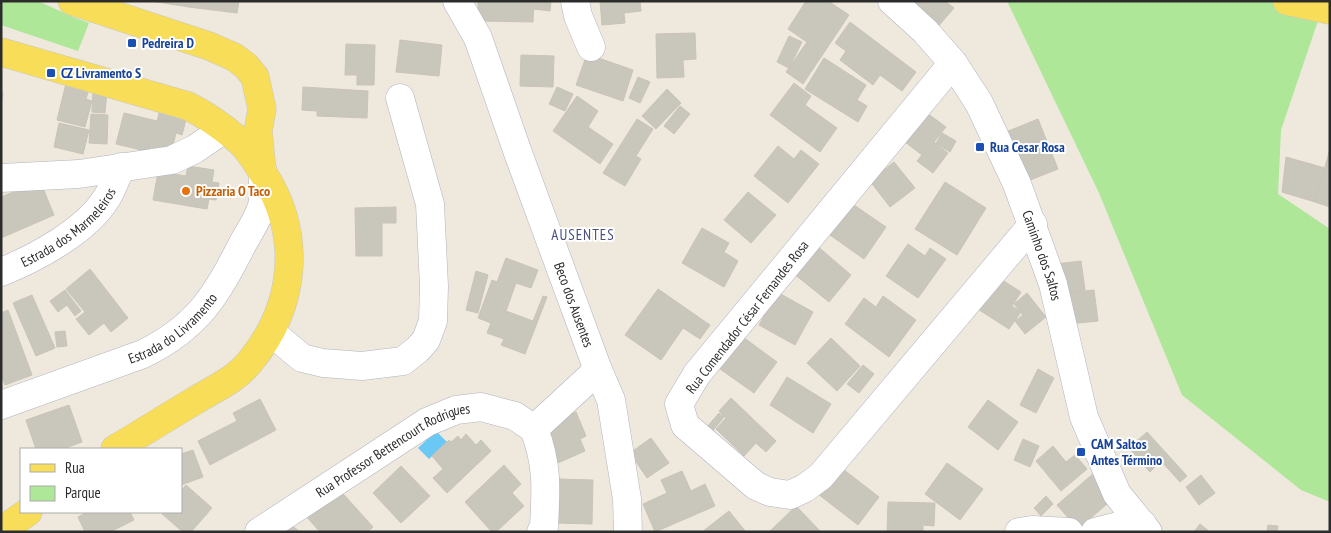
<svg xmlns="http://www.w3.org/2000/svg" width="1331" height="533" font-family="'PT Sans Narrow',sans-serif">
	<rect width="100%" height="100%" fill="#eee8dd"/>
	<path fill="#ade797" d="M1 1H38L73 17 89 23 78 51 1 25Z
		M1007 1H1330L1324 3 1281 130 1278 194 1330 229V502L1301 490 1182 395 1099 193Z"/>
	<path fill="#6bc8f5" d="M436 431 447 442 429 459 418 448Z"/>
	<path fill="#c9c6bc" stroke="#cac4b7" d="M151 1H190L189 7Z
		M190 1H239L237 13 189 7Z
		M478 1H534L533 22 478 21Z
		M535 1H551L550 11 534 9Z
		M600 1H640L641 11 624 13 625 23 602 25Z
		M806 1H828L849 15 803 84 786 72 807 42 788 29Z
		M900 1H945L954 8 935 30Z
		M850 22 916 72 902 91 880 75 873 85 840 60 846 51 835 43Z
		M695 33 696 59 683 60 684 77 657 78 656 34Z
		M789 36 802 42 789 68 777 62Z
		M400 40 442 45 439 76 396 72Z
		M346 44 375 45 374 85H357V75H345Z
		M587 54 633 70 623 101 576 85Z
		M521 55 554 56 553 87 520 86Z
		M824 58 866 85 857 100 867 106 858 122 805 89Z
		M638 77 650 82 640 103 629 98Z
		M67 79 90 85 86 99 92 101 85 127 57 120Z
		M794 83 811 96 805 105 837 128 820 152 770 115Z
		M303 87 368 91 367 118 317 116V111L302 110Z
		M557 87 573 94 565 111 549 104Z
		M93 89 107 90 105 113 92 112Z
		M667 89 681 103 656 129 642 116Z
		M577 96 598 111 588 127 613 144 600 164 553 131Z
		M680 106 690 114 674 134 664 126Z
		M160 110 187 116 182 135 176 133 171 153 151 147 150 152 116 144 124 113 157 121Z
		M927 113 946 127 934 142 948 153 933 173 917 161 922 155 905 142Z
		M91 114 108 115 107 144 89 143Z
		M637 119 653 129 636 156 641 159 625 186 603 173Z
		M1038 119 1058 169 1020 184 1001 134Z
		M59 123 89 130 83 154 54 147Z
		M942 133 956 141 950 152 936 143Z
		M778 146 794 159 801 150 819 164 788 203 754 176Z
		M1330 149V207L1315 202Z
		M1286 157 1325 168 1315 202 1282 192Z
		M894 162 915 188 890 207 870 181Z
		M188 166 214 170 212 182 219 183 216 200 209 199 207 209 153 200 158 172 186 176Z
		M40 181 54 215 1 238V197Z
		M945 182 986 208 957 255 915 229Z
		M748 192 776 215 751 243 724 220Z
		M851 203 886 227 864 259 830 235Z
		M396 207V223H382V256H356L355 208Z
		M702 228 729 243 724 252 738 261 724 287 682 263Z
		M908 244 925 256 930 248 946 259 918 298 886 276Z
		M816 245 851 275 829 302 793 273Z
		M506 258 538 270 531 288 516 283 506 311 533 321 543 296 547 297 525 354 501 345 504 339 487 333 491 323 478 318 492 280 497 282Z
		M1081 261 1085 290 1060 294 1056 264Z
		M90 269 128 318 111 332 104 323 89 335 76 319 85 312 66 289Z
		M476 271 488 275 478 313 466 310Z
		M993 274 1021 292 1012 306 1021 312 1009 329 973 306Z
		M658 289 710 325 700 339 683 328 661 360 625 335Z
		M65 290 81 311 75 316 67 305 58 312 50 301Z
		M1094 290 1098 321 1069 324 1066 293Z
		M777 292 813 312 795 345 759 325Z
		M1027 293 1046 317 1025 334 1015 321 1023 315 1014 304Z
		M32 295 55 348 36 356 13 303Z
		M883 296 916 320 889 357 845 324 864 298 876 307Z
		M8 310 32 375 5 385 1 374V313Z
		M65 331 67 346 57 347 55 332Z
		M743 337 777 362 754 393 720 369Z
		M831 338 860 366 837 391 807 363Z
		M863 365 874 374 859 393 847 384Z
		M1038 369 1054 378 1036 413 1020 405Z
		M787 377 831 404 813 433 770 405Z
		M731 398 776 441 766 452 756 443 744 456 716 429 726 418 719 411Z
		M260 399 276 430 210 465 198 441 237 421 233 413Z
		M988 400 1018 422 998 450 968 427Z
		M69 405 82 442 63 449H36L26 420Z
		M576 412 586 436 580 439 585 451 551 466 543 426Z
		M719 413 724 417 711 433 706 428Z
		M1147 432 1187 476 1180 482 1161 461 1150 472 1129 448Z
		M466 434 476 445 481 440 491 451 447 493 433 478 443 469 432 456 449 440 451 442 458 436 461 440Z
		M651 438 669 463 647 478 630 453Z
		M1023 439 1039 446 1030 467 1014 460Z
		M1053 446 1066 462 1075 455 1087 469 1061 491 1036 461Z
		M193 450 203 477 181 485V454Z
		M947 463 983 489 960 520 925 494Z
		M504 465 521 484 512 493 524 506 496 532H492L465 502Z
		M401 466 430 496 401 523 373 493Z
		M839 466 879 497 858 525 818 494Z
		M682 471 691 491 705 484 715 506 655 532 643 504 667 493 661 480Z
		M1094 473 1115 497 1078 529 1057 505Z
		M1201 475 1215 493 1199 505 1186 487Z
		M558 479 593 480 592 524 557 523Z
		M186 485 212 508 191 532H183L162 514 163 512H181V491Z
		M337 487 373 527 368 532H320L306 516Z
		M1046 496 1053 504 1041 516 1034 508Z
		M888 502 935 503 934 526 923 525V532H887Z
		M796 506 821 532H771L770 531Z
		M729 511 746 532H702Z
		M87 512H130L134 520 114 530 115 532H85L78 517Z
		M284 519 300 532H275Z
		M1200 524 1210 532H1194Z
		M1268 525 1278 526 1277 532H1267Z"/>
	<g fill="none" stroke-linecap="round" stroke-linejoin="round">
		<defs>
			<g id="minor">
				<path id="s1" d="M457 1 478 38 518 153 598 370 611 400 627 499 628 532"/>
				<path d="M575 1 578 16 591 47"/>
				<path id="s2" d="M892 1 925 31 953 63 979 103 1017 184 1053 284 1084 417 1117 494 1148 532"/>
				<path d="M953 63 697 374 679 404 685 425 756 486 770 492 790 495 805 488 821 476 1033 224"/>
				<path d="M1 178 79 174 172 160 195 149 224 129"/>
				<path id="s3" d="M1 272C36 258 86 231 106 199 113 189 116 177 121 167"/>
				<path d="M271 332 302 358 323 363 362 366 403 361 418 349 426 340 433 321 434 286 430 204 400 98"/>
				<path id="s4" d="M1 405 143 354C198 327 216 296 243 243 249 232 258 219 262 206 265 196 262 182 263 172"/>
				<path d="M534 429C548 465 546 490 544 527L541 532"/>
				<path d="M534 429 598 370"/>
				<path id="s5" d="M259 532 427 422 456 410 481 407 515 416 534 429"/>
				<path d="M1019 532 1032 530 1069 532"/>
				<path d="M1095 532 1122 525 1142 524"/>
			</g>
			<path id="major" d="M72 1 209 46 234 57 246 66 255 77 262 109 258 131 262 171
				M1287 1 1330 10
				M1 52 188 106C206 115 223 127 238 140 248 148 256 162 263 173 303 235 296 307 249 363 235 380 214 389 196 400 169 416 142 433 115 449
				M1 531 28 512"/>
		</defs>
		<use href="#minor" stroke="#b1b3c0" stroke-width="29"/>
		<use href="#major" stroke="#c8c8c8" stroke-width="29"/>
		<path stroke="#c8c8c8" stroke-width="3" stroke-dasharray="4 2.5" stroke-linecap="butt" d="M1 92 3 98H1"/>
		<use href="#minor" stroke="#fff" stroke-width="28"/>
		<use href="#major" stroke="#f8dd58" stroke-width="28"/>
	</g>
	<g fill="#1a4fb4" stroke="#fff" stroke-width="2">
		<rect x="127" y="38" width="10" height="10" rx="2.5"/>
		<rect x="46" y="68" width="10" height="10" rx="2.5"/>
		<rect x="975" y="142" width="10" height="10" rx="2.5"/>
		<rect x="1076" y="447" width="10" height="10" rx="2.5"/>
	</g>
	<circle fill="#e8710a" stroke="#fff" stroke-width="2" cx="186" cy="191" r="5"/>
	<g text-anchor="middle" dominant-baseline="central" stroke-width="4" stroke-linejoin="round" paint-order="stroke">
		<g font-size="14" font-weight="bold" fill="#164399" stroke="#fff" text-anchor="start">
			<text x="142" y="43">Pedreira D</text>
			<text x="61" y="73">CZ Livramento S</text>
			<text x="990" y="147">Rua Cesar Rosa</text>
			<text x="1091" y="444">CAM Saltos<tspan x="1091" dy="16">Antes Término</tspan></text>
		</g>
		<g font-size="14" font-weight="bold" fill="#c56008" stroke="#fff" text-anchor="start">
			<text x="196" y="191">Pizzaria O Taco</text>
		</g>
		<g font-size="14" fill="#2c2c2c" stroke="#fff">
			<text stroke="none"><textPath href="#s3" startOffset="82">Estrada dos Marmeleiros</textPath></text>
			<text stroke="none"><textPath href="#s2" startOffset="300">Caminho dos Saltos</textPath></text>
			<text stroke="none"><textPath href="#s1" startOffset="326">Beco dos Ausentes</textPath></text>
			<text transform="translate(747 317) rotate(-52)">Rua Comendador César Fernandes Rosa</text>
			<text stroke="none"><textPath href="#s4" startOffset="190">Estrada do Livramento</textPath></text>
			<text stroke="none"><textPath href="#s5" startOffset="158">Rua Professor Bettencourt Rodrigues</textPath></text>
		</g>
		<g font-size="15" letter-spacing="1" fill="#494f80" stroke="#fff">
			<text x="583" y="234">AUSENTES</text>
		</g>
	</g>
	<rect width="1331" height="533" fill="none" stroke="#2c2c2c" stroke-width="5"/>
	<rect x="20" y="448" width="162" height="65" fill="#ffffff" stroke="#ababab"/>
	<rect x="30" y="464" width="25" height="8" fill="#f8dd58" stroke="#ababab"/>
	<text x="65" y="473" font-size="15" fill="#2c2c2c">Rua</text>
	<rect x="30" y="486" width="25" height="15" fill="#ade797" stroke="#ababab"/>
	<text x="65" y="498" font-size="15" fill="#2c2c2c">Parque</text>
</svg>
